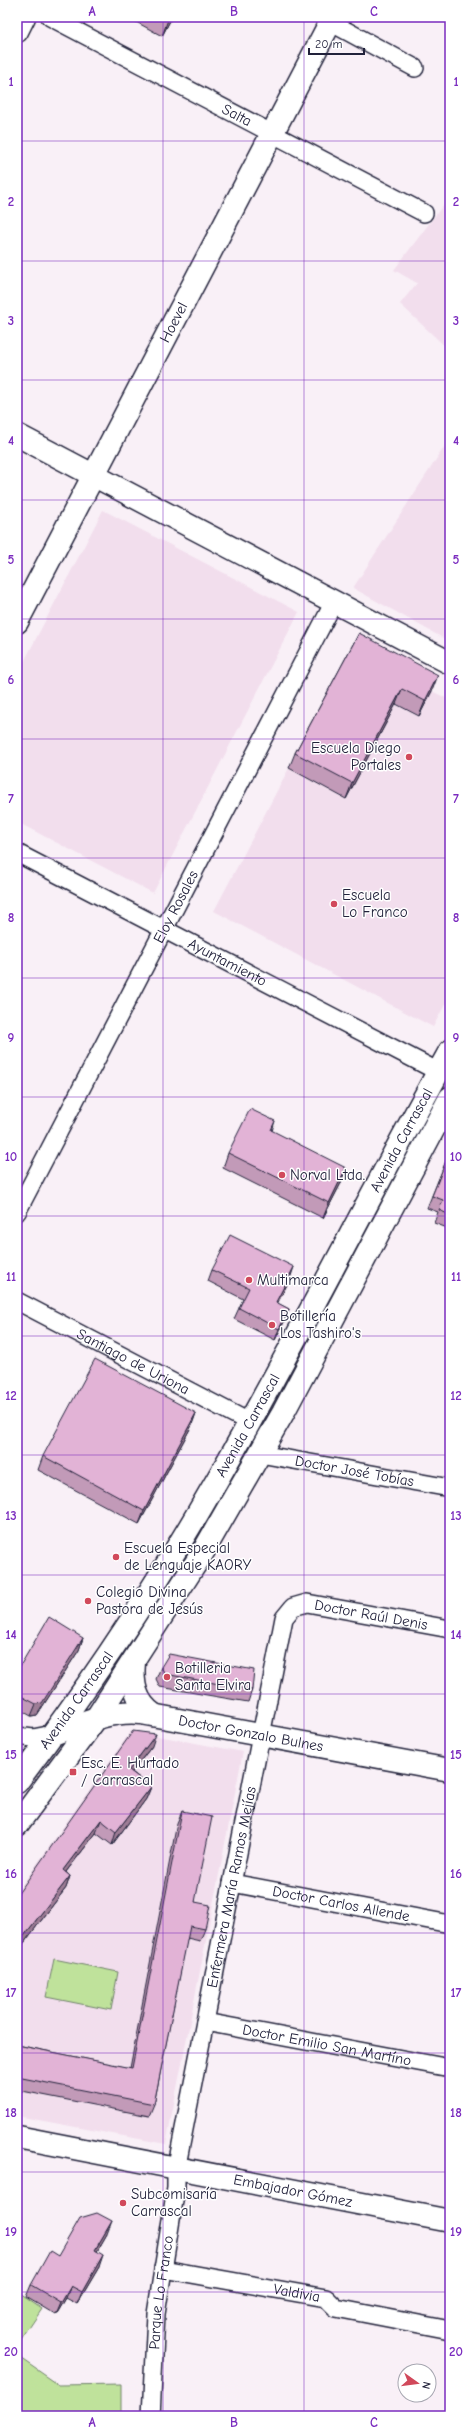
<svg xmlns="http://www.w3.org/2000/svg" width="467" height="2433" font-family="'Comic Neue',sans-serif">
	<rect width="100%" height="100%" fill="#f9f0f7"/>
	<filter id="ink" filterUnits="userSpaceOnUse"><feTurbulence type="fractalNoise" baseFrequency=".025" numOctaves="2"/><feDisplacementMap in="SourceGraphic" scale="8" xChannelSelector="R" yChannelSelector="G"/><feConvolveMatrix kernelMatrix="1 2 1 2 8 2 1 2 1" color-interpolation-filters="sRGB"/></filter>
	<g filter="url(#ink)">
		<path fill="#f2deed" d="M450 196V351L400 304 417 283 394 270Z
			M450 438V642L353 588Z
			M103 510 299 612 153 893 17 822V675Z
			M432 691 450 700V995L433 1027 214 911 289 768 346 798 396 704 419 716Z
			M131 1731 243 1752 166 2144 17 2116V1892Z"/>
		<path fill="#bfe29b" stroke="#70826b" d="M54 1959 118 1972 111 2010 46 1997Z
			M17 2292 42 2309 17 2346Z
			M17 2356 59 2385 121 2384V2416H17Z"/>
		<g fill="none" stroke-linecap="round" stroke-linejoin="round">
			<defs>
				<g id="street">
					<path id="s1" d="M50 17 424 213"/>
					<path d="M330 22 415 68"/>
					<path id="s2" d="M17 853 439 1072"/>
					<path id="s3" d="M17 1212 334 602"/>
					<path id="s4" d="M17 1301 249 1422"/>
					<path id="s5" d="M260 1454 450 1488"/>
					<path d="M17 1736 33 1738 53 1734"/>
					<path id="s6" d="M232 1883 450 1924"/>
					<path id="s7" d="M205 2022 450 2068"/>
					<path id="s8" d="M163 2269 326 2298 336 2308 450 2330"/>
					<path id="s9" d="M151 2416 156 2314 176 2188V2170L284 1618 293 1607 307 1603 450 1629"/>
				</g>
				<g id="secondary">
					<path d="M17 31 24 17"/>
					<path d="M17 435 450 663"/>
					<path id="s10" d="M17 622 333 17"/>
					<path id="s11" d="M53 1734C82 1723 109 1710 141 1713L450 1770"/>
					<path id="s12" d="M17 2137 450 2221"/>
				</g>
				<g id="primary">
					<path d="M134 1662C132 1683 135 1702 154 1715"/>
					<path id="s13" d="M17 1782C88 1688 154 1590 213 1487 296 1344 369 1195 450 1051"/>
					<path d="M17 1825 97 1717 203 1552 283 1413 450 1098"/>
				</g>
			</defs>
			<use href="#street" stroke="#22223b" stroke-width="20"/>
			<use href="#secondary" stroke="#22223b" stroke-width="25"/>
			<use href="#primary" stroke="#22223b" stroke-width="25"/>
			<use href="#street" stroke="#fff" stroke-width="17"/>
			<use href="#secondary" stroke="#fff" stroke-width="22"/>
			<use href="#primary" stroke="#fff" stroke-width="22"/>
		</g>
		<path fill="#c29ab8" stroke="#22223b" d="M127 17H172L162 36Z
			M359 633 432 691 419 716 396 704 346 799 289 768 295 753Z
			M275 1121 272 1131 341 1183 323 1218 223 1168 228 1153Z
			M450 1151V1229L434 1223 438 1212 427 1208Z
			M212 1270 290 1279 277 1303 289 1309 285 1320 275 1340 234 1319 239 1308 243 1299 208 1281Z
			M196 1413 191 1427 139 1524 38 1470 43 1456Z
			M83 1638 79 1650 37 1715 31 1716 17 1708V1671Z
			M161 1667 252 1690 248 1702 160 1687 156 1679Z
			M152 1746 132 1772 151 1787 146 1799 112 1845 96 1833 66 1872 70 1876 66 1888 17 1952V1895Z
			M182 1811 195 1902 205 1929 200 1941 187 1938 154 2104 149 2116 17 2090V2045L130 2068 177 1823Z
			M107 2234 97 2251 99 2267 77 2304 66 2298 56 2315 26 2297 31 2285 58 2256Z"/>
		<path fill="#9e7d96" stroke="#22223b" d="M169 17H172L162 36Z
			M438 675 432 691 419 716 425 701Z
			M402 689 396 704 346 799 352 783Z
			M346 1168 341 1183 323 1218 329 1203Z
			M294 1267 290 1279 272 1314 276 1302Z
			M289 1309 285 1320 275 1340 279 1329Z
			M196 1413 191 1427 139 1524 144 1511Z
			M83 1638 79 1650 37 1715 31 1716 36 1704Z
			M156 1734 152 1746 124 1782 129 1770Z
			M151 1787 146 1799 112 1845 116 1832Z
			M101 1820 96 1833 58 1882 63 1870Z
			M70 1876 66 1888 17 1952V1945Z
			M112 2221 107 2234 91 2262 95 2250Z
			M103 2255 99 2267 77 2304 82 2292Z
			M71 2286 66 2298 56 2315 61 2303Z"/>
		<path fill="#e2b3d6" stroke="#22223b" d="M359 633 438 675 425 701 402 689 352 783 295 753Z
			M250 1109 275 1121 271 1130 346 1168 329 1203 228 1153Z
			M450 1151V1215L439 1210 443 1200 432 1196Z
			M230 1235 294 1267 276 1302 289 1309 279 1329 239 1308 249 1288 212 1270Z
			M95 1359 196 1413 144 1511 43 1456Z
			M49 1617 83 1638 42 1703 36 1704 17 1694V1671Z
			M169 1654 254 1670 252 1690 165 1674 161 1667Z
			M133 1731 156 1734 129 1770 151 1787 116 1832 101 1820 63 1870 70 1876 17 1945V1895Z
			M182 1811 212 1817 195 1902 210 1905 205 1929 190 1926 154 2104 17 2077V2045L132 2068Z
			M97 2213 112 2221 95 2250 103 2255 82 2292 71 2286 61 2303 31 2285 50 2251 58 2256 80 2218Z"/>
	</g>
	<path fill="none" stroke="#7b2cbf" stroke-width="1" stroke-opacity="0.55" d="M163 17V2416M304 17V2416M17 141H450M17 261H450M17 380H450M17 500H450M17 619H450M17 739H450M17 858H450M17 978H450M17 1097H450M17 1216H450M17 1336H450M17 1455H450M17 1575H450M17 1694H450M17 1814H450M17 1933H450M17 2053H450M17 2172H450M17 2292H450"/>
	<g fill="#d1495b" stroke="#fff" stroke-width="1.5">
		<circle cx="409" cy="757" r="4"/>
		<circle cx="334" cy="904" r="4"/>
		<circle cx="282" cy="1175" r="4"/>
		<circle cx="249" cy="1280" r="4"/>
		<circle cx="272" cy="1325" r="4"/>
		<circle cx="116" cy="1557" r="4"/>
		<circle cx="88" cy="1601" r="4"/>
		<circle cx="167" cy="1677" r="4"/>
		<rect x="69" y="1768" width="8" height="8" rx="2"/>
		<circle cx="123" cy="2203" r="4"/>
	</g>
	<g text-anchor="middle" dominant-baseline="central" stroke-width="3" stroke-linejoin="round" paint-order="stroke">
		<g font-size="15" fill="#22223b" stroke="#fff">
			<text stroke="none"><textPath href="#s1" startOffset="211">Salta</textPath></text>
			<text stroke="none"><textPath href="#s10" startOffset="338">Hoevel</textPath></text>
			<text stroke="none"><textPath href="#s3" startOffset="344">Eloy Rosales</textPath></text>
			<text stroke="none"><textPath href="#s2" startOffset="237">Ayuntamiento</textPath></text>
			<text stroke="none"><textPath href="#s13" startOffset="749">Avenida Carrascal</textPath></text>
			<text stroke="none"><textPath href="#s4" startOffset="131">Santiago de Uriona</textPath></text>
			<text stroke="none"><textPath href="#s13" startOffset="425">Avenida Carrascal</textPath></text>
			<text stroke="none"><textPath href="#s5" startOffset="96">Doctor José Tobías</textPath></text>
			<text stroke="none"><textPath href="#s9" startOffset="904">Doctor Raúl Denis</textPath></text>
			<text stroke="none"><textPath href="#s13" startOffset="101">Avenida Carrascal</textPath></text>
			<text stroke="none"><textPath href="#s11" startOffset="203">Doctor Gonzalo Bulnes</textPath></text>
			<text stroke="none"><textPath href="#s9" startOffset="536">Enfermera María Ramos Mejías</textPath></text>
			<text stroke="none"><textPath href="#s6" startOffset="111">Doctor Carlos Allende</textPath></text>
			<text stroke="none"><textPath href="#s7" startOffset="124">Doctor Emilio San Martíno</textPath></text>
			<text stroke="none"><textPath href="#s12" startOffset="281">Embajador Gómez</textPath></text>
			<text stroke="none"><textPath href="#s9" startOffset="124">Parque Lo Franco</textPath></text>
			<text stroke="none"><textPath href="#s8" startOffset="136">Valdivia</textPath></text>
		</g>
		<g font-size="15" fill="#22223b" stroke="#fff" text-anchor="start">
			<text x="401" y="748" text-anchor="end">Escuela Diego<tspan x="401" dy="17">Portales</tspan></text>
			<text x="342" y="895">Escuela<tspan x="342" dy="17">Lo Franco</tspan></text>
			<text x="290" y="1175">Norval Ltda.</text>
			<text x="257" y="1280">Multimarca</text>
			<text x="280" y="1316">Botillería<tspan x="280" dy="17">Los Tashiro's</tspan></text>
			<text x="124" y="1548">Escuela Especial<tspan x="124" dy="17">de Lenguaje KAORY</tspan></text>
			<text x="96" y="1592">Colegio Divina<tspan x="96" dy="17">Pastora de Jesús</tspan></text>
			<text x="175" y="1668">Botilleria<tspan x="175" dy="17">Santa Elvira</tspan></text>
			<text x="81" y="1763">Esc. E. Hurtado<tspan x="81" dy="17">/ Carrascal</tspan></text>
			<text x="131" y="2194">Subcomisaría<tspan x="131" dy="17">Carrascal</tspan></text>
		</g>
	</g>
	<rect width="467" height="2433" fill="none" stroke="#fff" stroke-width="44"/>
	<g transform="translate(417 2383) rotate(104)"><circle r="19" fill="#ffffff" stroke="#a7a7b1"/>
	<path d="M0-3L7 15L0 10L-7 15Z" fill="#d1495b"/>
	<text y="-6" font-size="11" font-weight="bold" text-anchor="middle" fill="#22223b">N</text>
	</g>
	<path d="M309 48v6h55v-6" fill="none" stroke="#22223b" stroke-width="2"/>
	<text x="315" y="48" font-size="12" fill="#22223b" stroke="#ffffff" stroke-width="3" paint-order="stroke">20 m</text>
	<rect x="22" y="22" width="423" height="2389" fill="none" stroke="#7b2cbf" stroke-width="1.5"/>
	<g font-size="13" text-anchor="middle" font-weight="bold" fill="#7b2cbf">
		<text x="92" y="16">A</text>
		<text x="234" y="16">B</text>
		<text x="374" y="16">C</text>
		<text x="11" y="86">1</text>
		<text x="456" y="86">1</text>
		<text x="11" y="206">2</text>
		<text x="456" y="206">2</text>
		<text x="11" y="325">3</text>
		<text x="456" y="325">3</text>
		<text x="11" y="445">4</text>
		<text x="456" y="445">4</text>
		<text x="11" y="564">5</text>
		<text x="456" y="564">5</text>
		<text x="11" y="684">6</text>
		<text x="456" y="684">6</text>
		<text x="11" y="803">7</text>
		<text x="456" y="803">7</text>
		<text x="11" y="922">8</text>
		<text x="456" y="922">8</text>
		<text x="11" y="1042">9</text>
		<text x="456" y="1042">9</text>
		<text x="11" y="1161">10</text>
		<text x="456" y="1161">10</text>
		<text x="11" y="1281">11</text>
		<text x="456" y="1281">11</text>
		<text x="11" y="1400">12</text>
		<text x="456" y="1400">12</text>
		<text x="11" y="1520">13</text>
		<text x="456" y="1520">13</text>
		<text x="11" y="1639">14</text>
		<text x="456" y="1639">14</text>
		<text x="11" y="1759">15</text>
		<text x="456" y="1759">15</text>
		<text x="11" y="1878">16</text>
		<text x="456" y="1878">16</text>
		<text x="11" y="1997">17</text>
		<text x="456" y="1997">17</text>
		<text x="11" y="2117">18</text>
		<text x="456" y="2117">18</text>
		<text x="11" y="2236">19</text>
		<text x="456" y="2236">19</text>
		<text x="11" y="2356">20</text>
		<text x="456" y="2356">20</text>
		<text x="92" y="2427">A</text>
		<text x="234" y="2427">B</text>
		<text x="374" y="2427">C</text>
	</g>
</svg>
